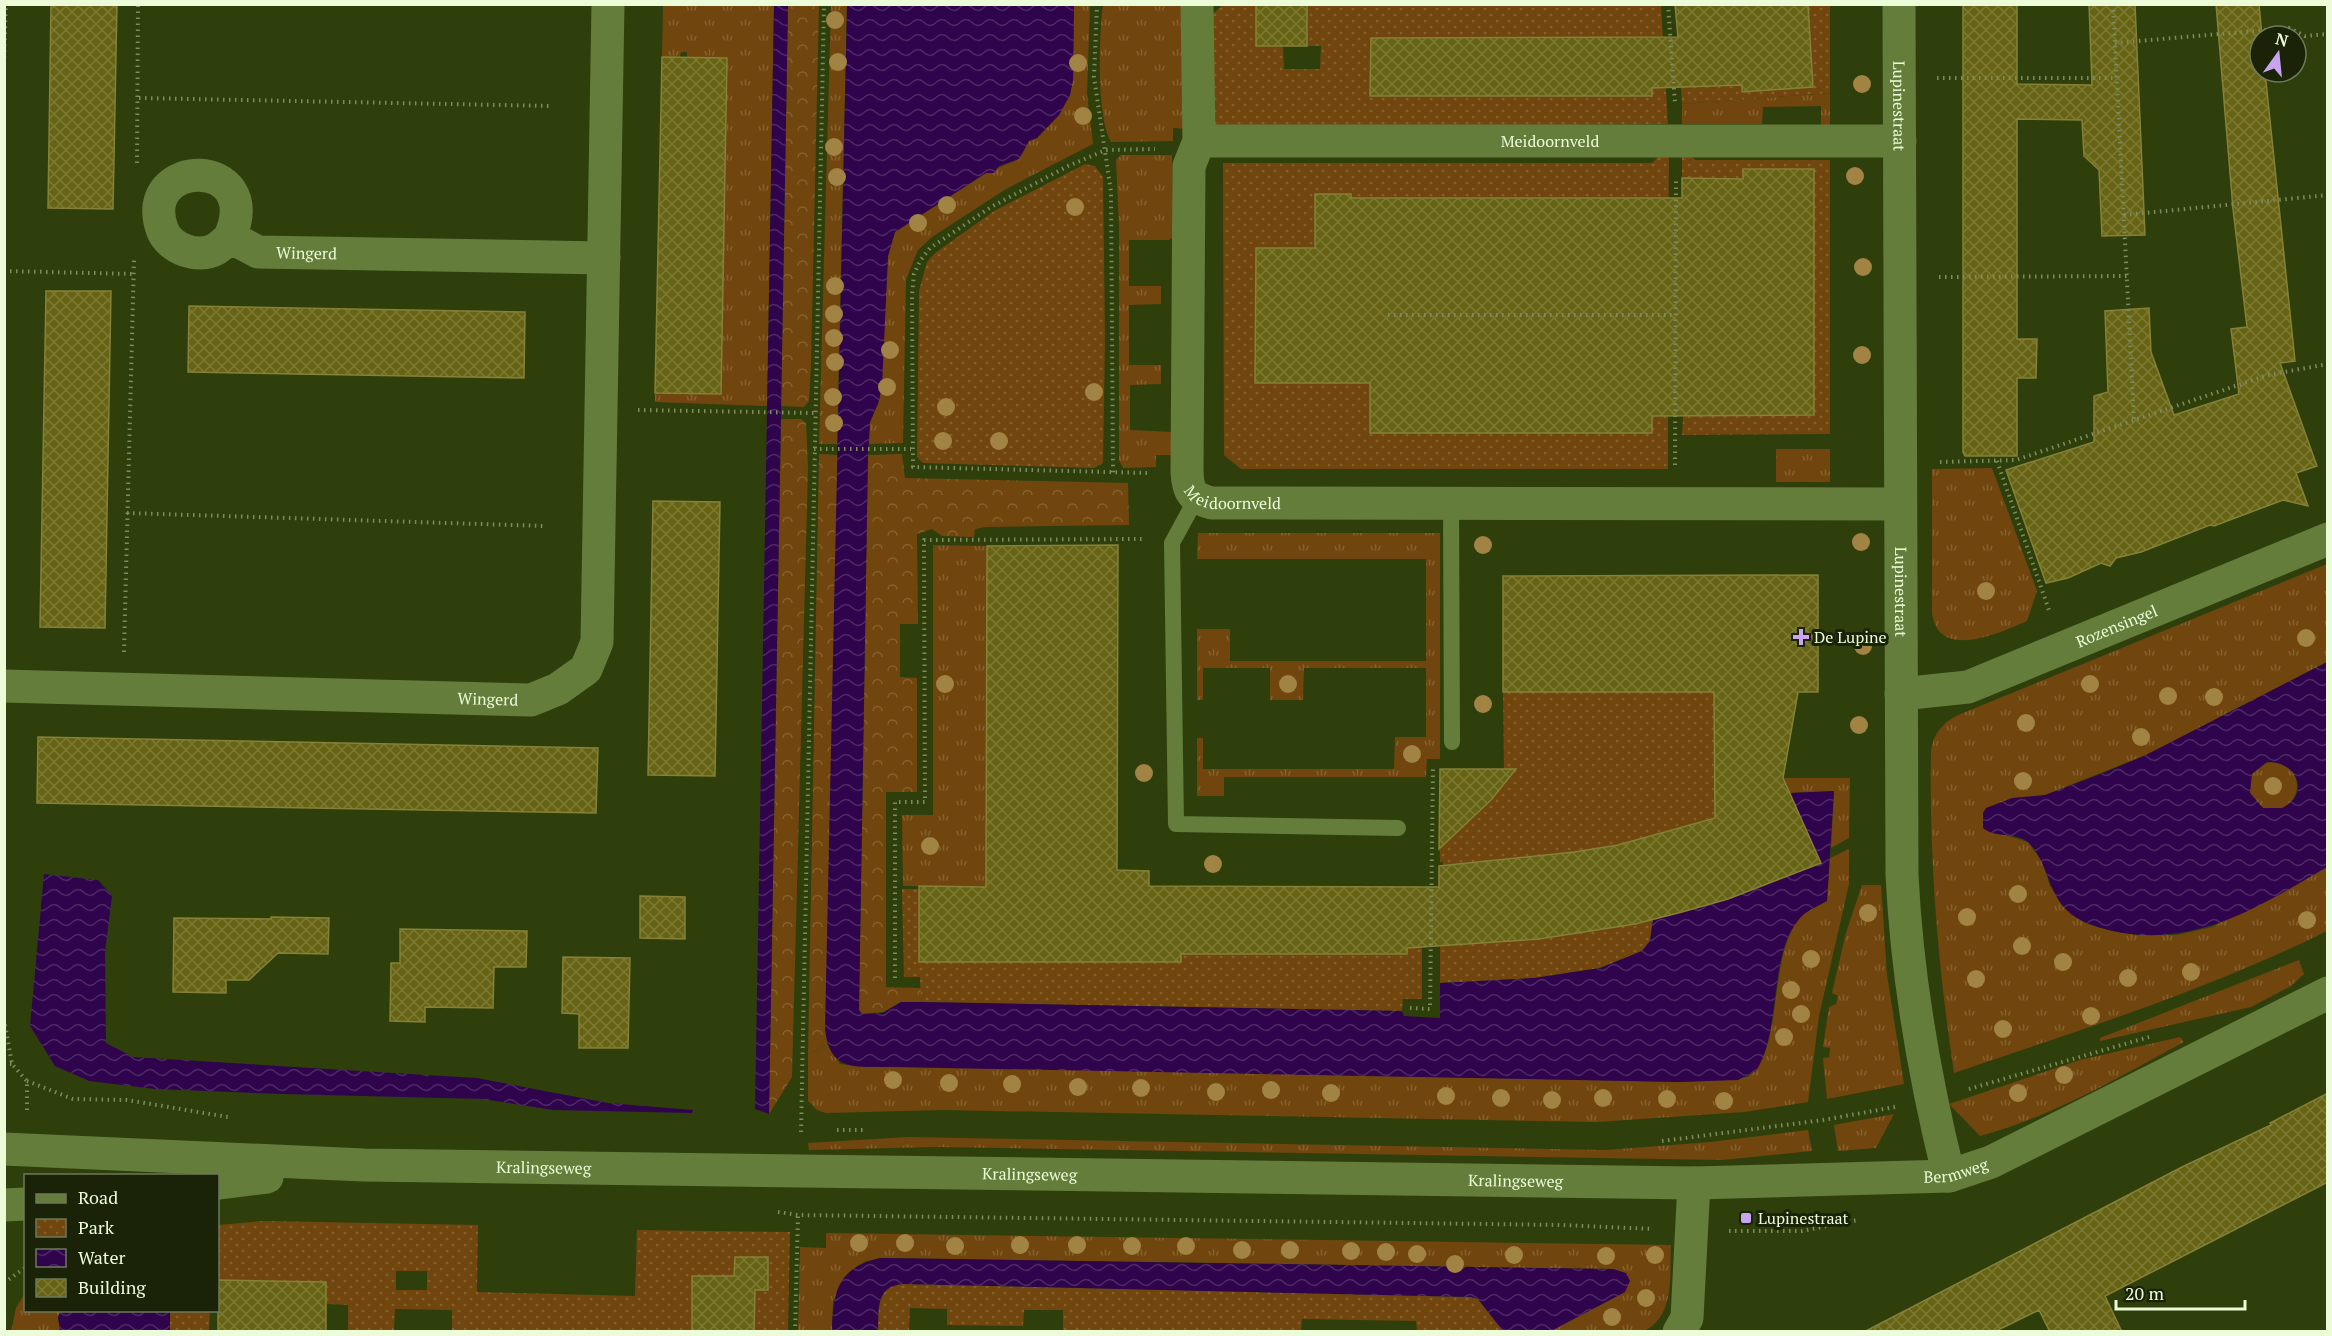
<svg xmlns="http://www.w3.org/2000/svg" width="2332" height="1336" font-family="'PT Serif',serif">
	<defs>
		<pattern id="grass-tufts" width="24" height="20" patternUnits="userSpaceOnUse" patternTransform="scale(1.5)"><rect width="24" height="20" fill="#71450e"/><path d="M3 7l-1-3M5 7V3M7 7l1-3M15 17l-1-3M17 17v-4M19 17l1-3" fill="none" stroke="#856130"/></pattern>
		<pattern id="forest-crowns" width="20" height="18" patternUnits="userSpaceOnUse" patternTransform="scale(1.5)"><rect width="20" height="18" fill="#71450e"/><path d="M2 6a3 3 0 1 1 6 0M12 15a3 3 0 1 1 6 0" fill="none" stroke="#856130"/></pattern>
		<pattern id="park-dots" width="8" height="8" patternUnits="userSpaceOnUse" patternTransform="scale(1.5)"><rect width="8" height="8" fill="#71450e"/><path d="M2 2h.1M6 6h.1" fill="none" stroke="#856130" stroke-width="1.8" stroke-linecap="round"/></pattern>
		<pattern id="water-waves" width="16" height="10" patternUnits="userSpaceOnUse" patternTransform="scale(1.5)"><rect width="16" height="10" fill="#2f044c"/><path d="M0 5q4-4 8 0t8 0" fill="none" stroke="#4d2a65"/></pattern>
		<pattern id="building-cross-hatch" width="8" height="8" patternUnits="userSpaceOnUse" patternTransform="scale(1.5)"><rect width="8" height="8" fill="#676314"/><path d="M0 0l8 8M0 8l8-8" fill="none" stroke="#7d7a35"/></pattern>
	</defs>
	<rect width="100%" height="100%" fill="#2e3f0c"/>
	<path fill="url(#grass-tufts)" d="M1184 4 1186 129 1173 128V141L1111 142C1096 115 1099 35 1103 5Z
		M663 5H774L767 406 655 402V393L721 394 727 58 687 57V52H681L680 57H662Z
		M831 5H847L837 444H819Z
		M1074 5H1090L1087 94 1093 144 1006 189 932 237 918 250 906 279 903 443 869 444 870 422 880 398 888 256 895 232 986 173 1019 159 1029 141 1037 138 1059 115 1070 95 1073 80Z
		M1830 93V125H1821V106L1763 107 1762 124H1682V104Z
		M1121 155H1172L1173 237 1169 240H1129V286H1161V304L1129 305V365H1161V384L1130 385V430L1172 432 1175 455H1156V467L1123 468 1119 460V226L1116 160Z
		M1776 449H1830V482H1776Z
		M1992 468 2037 591 2027 621C2006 630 1958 653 1939 631 1935 627 1934 619 1932 614V469Z
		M1198 533H1440V759H1427L1426 777H1224V796H1197V738H1203V769H1394L1395 737H1426V668H1304L1303 700H1270V668H1203V700H1197V629H1230V661H1426V559H1197Z
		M933 545 986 546 987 549 986 887 903 886 902 815H933Z
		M2327 564V662L2146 755 2045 795 1983 813V828L2028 842 2043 863 2050 886 2071 914 2086 923 2112 931 2139 935H2177L2212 927 2327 867V931C2208 990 2080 1030 1954 1073 1938 966 1929 860 1931 751 1933 734 1942 723 1958 715Z
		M2249 786a24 24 0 1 1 48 0a24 24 0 1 1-48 0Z
		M1782 778H1850L1849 838 1831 848 1834 791 1789 793Z
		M1849 849V884L1819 1016 1808 1102 1744 1112 1597 1122 943 1110 826 1113 817 1110 808 1101V1055L827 1044 840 1064 849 1065 1680 1082 1748 1077C1785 1050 1767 955 1800 918 1807 910 1818 906 1827 901L1830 858Z
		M1862 885H1881L1887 975 1904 1084 1827 1099 1823 1058 1829 1057 1830 1048 1823 1047 1829 1007 1836 1004 1838 996 1832 993 1846 933Z
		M2299 960 2304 974 2291 986 2251 1007 2100 1041V1038Z
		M2180 1037 2184 1042C2119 1077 2052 1117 1980 1136L1949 1104 2080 1060Z
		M1894 1114 1876 1148 1838 1151 1834 1125Z
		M1808 1130 1812 1151 1722 1160 935 1147 809 1150 808 1143 909 1137 1606 1150 1711 1142Z
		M826 1233 1671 1245C1669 1275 1676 1315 1644 1331H1551L1625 1292 1613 1269 890 1258 866 1261 857 1266 833 1301 832 1331 798 1332 800 1247 826 1248Z
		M25 1293 26 1310 61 1311 58 1317 60 1331 11 1332 16 1308Z"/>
	<path fill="url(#forest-crowns)" d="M788 5H819L811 364 809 401 804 407 781 406Z
		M781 419H801L806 423 808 468 792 1077 769 1114Z
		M819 454 838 455 827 1044 808 1055Z
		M902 454 905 478 1128 483 1129 525 986 527 975 529 974 537 942 536 932 529 917 534 918 624H900V677L917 678V792H886V987L921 988V1002H901L883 1012 862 1014 859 1010 868 455Z"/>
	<path fill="url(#park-dots)" fill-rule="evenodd" d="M1222 5H1256V46H1283L1284 69H1320L1321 46H1307V5H1661L1668 124 1208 128 1209 18ZM1371 38H1652V96H1370Z
		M1808 5H1830V93L1682 104 1681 87 1693 51 1813 87Z
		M1682 153 1689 154 1695 160H1830V434L1682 435 1697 178H1682ZM1743 169H1814V240Z
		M1661 154H1669L1668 310 1652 311V296H1630V310L1603 311V296H1559L1558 311H1534L1533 296H1511V271H1492L1489 311H1464V296H1420L1419 310H1384L1383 301H1361V330H1383L1384 320H1420V335H1464V320H1489V335H1533L1534 320H1558L1559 335H1603V320H1630V335H1652V320L1668 321V469H1241L1224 455 1223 163H1652ZM1351 194V248H1327V231L1315 230V195ZM1371 198H1652V255L1371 256ZM1256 248H1307V383H1255ZM1371 375H1652V433H1371Z
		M1085 164 1095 166 1103 177 1105 337 1103 463 1094 468 923 463 917 457 919 291 927 262 935 253 994 211Z
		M1503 692H1726L1714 743 1715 780 1733 812 1618 845 1574 852 1443 865V862H1440L1439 824C1479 809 1490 811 1507 769H1504Z
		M902 889H919L920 962H1180L1181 954 1407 953 1408 934H1422V999H1403L1402 1011 921 1002 920 977H904Z
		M1653 919 1650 941 1642 951 1600 968 1534 978 1440 983V946L1539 939Z
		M264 1221 478 1225 477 1292 635 1296 637 1230 790 1232 788 1331H754L755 1290H768V1257L734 1276H692V1332L452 1331V1310L395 1309 394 1331H348V1305L326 1304V1282L218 1280V1225ZM396 1271H427V1290H396Z
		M904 1284 1471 1297 1478 1299 1503 1331H1417L1416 1321 1302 1319 1301 1331 1063 1332V1310H1024L1023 1326 947 1325V1309L910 1308 909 1331 878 1332C878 1316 877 1298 889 1286Z
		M170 1311H210L209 1331H170Z"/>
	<path fill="url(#water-waves)" fill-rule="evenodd" d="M788 5 769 1114 755 1109 774 5Z
		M847 5H1074L1073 80 1070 95 1059 115 1037 138 1029 141 1019 159 999 166 994 173H986L895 232 888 256 882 387 878 404 870 422 868 455 859 1010 862 1014 883 1013 901 1002H921L1402 1011 1404 1016 1440 1018V983L1534 978 1600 968 1642 951 1650 941 1653 919 1728 899 1820 863 1789 793 1834 791 1827 901C1818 906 1807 910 1800 918 1768 953 1782 1031 1756 1071L1738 1080 1680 1082 892 1067C857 1066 830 1074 825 1029Z
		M2327 662V867C2262 905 2201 945 2123 933 2106 930 2085 925 2071 914 2048 896 2049 865 2030 844 2018 831 1995 839 1983 828V813L1986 808 2012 798 2045 795 2103 773 2146 755ZM2267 762C2297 761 2311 794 2282 808H2263L2250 793 2252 774Z
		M44 874 98 880 112 896 105 952 106 1043 133 1057 477 1078 608 1103 693 1110 692 1113 553 1110 483 1099 282 1094 155 1089 89 1081 55 1066 30 1026Z
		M880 1258 1613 1269 1626 1273 1630 1281 1625 1292 1551 1331H1503L1478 1299 1471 1297 904 1284C875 1286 879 1308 878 1331H832C833 1292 837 1268 880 1258Z
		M61 1311H170V1331H60L58 1317Z"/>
	<path fill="url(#building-cross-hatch)" stroke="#858137" stroke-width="1.5" d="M51 4H117L113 209 48 208Z
		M1256 4H1307V46H1256Z
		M1675 4H1808L1813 87 1742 92V85L1652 88V96H1370L1371 38 1678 37Z
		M1963 4H2017V84L2092 85 2089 4H2135L2145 235 2102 236 2099 170 2084 156 2082 120 2017 119V339H2037L2036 378H2017V456H1965L1963 452Z
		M2216 4H2259L2262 36 2260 72H2265L2295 361 2280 363 2317 466 2296 473 2308 506 2283 500 2214 526 2210 525 2141 552 2116 558 2110 566 2101 563 2068 578 2046 583 2006 470 2094 442V396L2108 392 2105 311 2149 308 2151 352 2174 415 2239 394 2231 329 2247 327 2233 209Z
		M662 57 727 58 721 394 655 393Z
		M1743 169H1814V415L1652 416V433H1370V383H1255L1256 248H1315V194H1351V198H1682V178L1743 179Z
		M46 291H111L105 628 40 627Z
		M189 306 525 312 524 378 188 372Z
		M653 501 720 502 715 776 648 775Z
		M1118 545 1117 870 1149 871V886L1439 887V866L1574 852 1618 845 1715 818 1714 692H1503V576L1818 575V692H1798L1783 778 1821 863 1728 899 1682 912 1635 924 1539 939 1407 948V954H1181V962H919V886L986 887 987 546Z
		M38 737 598 748 596 813 37 803Z
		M1440 769H1516L1491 800 1439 849Z
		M640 896 685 897V939L640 938Z
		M271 917 329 918 328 954 278 953 249 980H226V993L173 992 174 918 271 919Z
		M400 929 527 931 526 967H494L493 1008 425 1007V1022L390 1021 391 963H400Z
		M563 957 630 958 628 1048H579V1014L562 1013Z
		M2328 1093V1182L2105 1296 2122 1332H2050L2039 1310 1994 1332H1864L2182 1167 2271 1125 2270 1123Z
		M735 1257H768V1290H755L754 1332H692V1276H734Z
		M218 1280 326 1282V1332H218Z"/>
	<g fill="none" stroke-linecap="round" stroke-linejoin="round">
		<path stroke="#7d8d60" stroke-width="4" stroke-dasharray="1.5 4.5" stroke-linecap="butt" d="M1097 4 1094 77 1111 192 1113 474
			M1668 4 1675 103
			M2113 4 2134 420
			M2115 43 2289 28 2305 36 2328 34
			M4 64 6 4
			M1937 78H2117
			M139 98 550 106
			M137 163 138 4
			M2124 215 2328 195
			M4 271 134 274
			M1939 277 2127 276
			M1388 315H1676
			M638 410 814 413
			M814 449H911
			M1997 461 2050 613
			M1940 462 2016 460 2268 375 2328 364
			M1675 465 1676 179
			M1147 473 913 467 912 295 914 274 920 261 930 248 991 207 1068 166 1106 150 1155 149
			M127 513 543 526
			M124 652 134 260
			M895 978V802H925L924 540 1142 539
			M1410 1008 1430 1009 1433 766
			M4 1019 12 1064 27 1081V1112
			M4 1063 12 1064
			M27 1081 73 1099 127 1100 228 1117
			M1969 1089 2149 1037
			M837 1130H865
			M801 1132 824 4
			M1662 1141 1823 1120 1895 1107
			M778 1212 798 1215 1562 1225 1652 1229
			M1729 1231H1802L1858 1220
			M4 1283 26 1267
			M795 1332 798 1214"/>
		<path stroke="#657d3b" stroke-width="16" d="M1196 499 1172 543 1176 824 1398 828
			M1451 504 1452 742"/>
		<g stroke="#657d3b" stroke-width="33">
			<path id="s1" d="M1197 4 1199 141 1189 166 1187 472C1188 492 1192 498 1212 503L1900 504"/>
			<path id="s2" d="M1899 4 1902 875C1907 977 1924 1076 1949 1176"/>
			<path id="s3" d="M1199 141H1900"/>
			<path id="s4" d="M230 237C265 155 137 157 162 229 169 249 198 259 216 249 221 246 226 241 230 237L258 252 604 258"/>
			<path id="s5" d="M4 686 531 700 558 689 586 669 597 642 608 4"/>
			<path id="s6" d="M1901 694 1968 687 2328 539"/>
			<path d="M1679 1332 1687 1318 1694 1183"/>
		</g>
		<g stroke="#657d3b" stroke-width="33">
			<path id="s7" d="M4 1149 364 1165 1694 1183 1949 1176 1991 1162 2328 993"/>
			<path d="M218 1183 267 1177"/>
			<path d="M4 1205 26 1204"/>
		</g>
	</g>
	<g fill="#a18344">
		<circle cx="835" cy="20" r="9"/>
		<circle cx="838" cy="62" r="9"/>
		<circle cx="1078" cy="63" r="9"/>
		<circle cx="1862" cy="84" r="9"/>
		<circle cx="1083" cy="116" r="9"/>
		<circle cx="834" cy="147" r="9"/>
		<circle cx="1855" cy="176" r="9"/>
		<circle cx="837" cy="177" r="9"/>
		<circle cx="947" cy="205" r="9"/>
		<circle cx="1075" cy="207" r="9"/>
		<circle cx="918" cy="223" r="9"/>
		<circle cx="1863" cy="267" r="9"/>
		<circle cx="835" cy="286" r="9"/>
		<circle cx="834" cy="314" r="9"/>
		<circle cx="834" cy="338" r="9"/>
		<circle cx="890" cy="350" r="9"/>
		<circle cx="1862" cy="355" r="9"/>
		<circle cx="835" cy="362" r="9"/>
		<circle cx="887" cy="387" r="9"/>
		<circle cx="1094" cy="392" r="9"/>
		<circle cx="833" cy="397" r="9"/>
		<circle cx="946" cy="407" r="9"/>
		<circle cx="834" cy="423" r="9"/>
		<circle cx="943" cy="441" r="9"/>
		<circle cx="999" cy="441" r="9"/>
		<circle cx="1861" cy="542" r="9"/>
		<circle cx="1483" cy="545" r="9"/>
		<circle cx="1986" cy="591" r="9"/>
		<circle cx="2306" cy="638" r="9"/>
		<circle cx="1863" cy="646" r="9"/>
		<circle cx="945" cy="684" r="9"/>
		<circle cx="1288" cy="684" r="9"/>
		<circle cx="2090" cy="684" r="9"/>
		<circle cx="2168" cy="696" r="9"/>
		<circle cx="2214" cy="697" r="9"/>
		<circle cx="1483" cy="704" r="9"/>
		<circle cx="2026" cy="723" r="9"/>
		<circle cx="1859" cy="725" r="9"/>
		<circle cx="2141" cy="737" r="9"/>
		<circle cx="1412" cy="754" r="9"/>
		<circle cx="1144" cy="773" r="9"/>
		<circle cx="2023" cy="781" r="9"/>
		<circle cx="2273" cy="786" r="9"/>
		<circle cx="930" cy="846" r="9"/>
		<circle cx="1213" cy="864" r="9"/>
		<circle cx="2018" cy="894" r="9"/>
		<circle cx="1868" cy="913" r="9"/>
		<circle cx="1967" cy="917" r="9"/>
		<circle cx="2307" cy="920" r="9"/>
		<circle cx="2022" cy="946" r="9"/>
		<circle cx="1811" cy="959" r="9"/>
		<circle cx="2063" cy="962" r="9"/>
		<circle cx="2191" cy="972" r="9"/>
		<circle cx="2128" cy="978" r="9"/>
		<circle cx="1976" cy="979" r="9"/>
		<circle cx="1791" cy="990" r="9"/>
		<circle cx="1801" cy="1014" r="9"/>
		<circle cx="2091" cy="1016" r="9"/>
		<circle cx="2003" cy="1029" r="9"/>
		<circle cx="1784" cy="1037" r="9"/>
		<circle cx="2064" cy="1075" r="9"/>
		<circle cx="893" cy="1080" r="9"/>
		<circle cx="949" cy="1083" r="9"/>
		<circle cx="1012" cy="1084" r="9"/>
		<circle cx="1078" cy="1087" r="9"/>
		<circle cx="1141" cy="1088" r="9"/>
		<circle cx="1271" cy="1090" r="9"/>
		<circle cx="1216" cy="1092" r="9"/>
		<circle cx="1331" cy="1093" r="9"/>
		<circle cx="2018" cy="1093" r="9"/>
		<circle cx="1446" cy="1096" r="9"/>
		<circle cx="1501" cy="1098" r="9"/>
		<circle cx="1603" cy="1098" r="9"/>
		<circle cx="1667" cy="1099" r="9"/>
		<circle cx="1552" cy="1100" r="9"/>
		<circle cx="1724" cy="1101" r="9"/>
		<circle cx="859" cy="1243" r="9"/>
		<circle cx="905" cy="1243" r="9"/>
		<circle cx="1020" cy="1245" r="9"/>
		<circle cx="1077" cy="1245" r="9"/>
		<circle cx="955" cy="1246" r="9"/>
		<circle cx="1132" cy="1246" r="9"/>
		<circle cx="1186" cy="1246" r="9"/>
		<circle cx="1242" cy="1250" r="9"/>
		<circle cx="1290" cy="1250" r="9"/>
		<circle cx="1351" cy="1251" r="9"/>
		<circle cx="1386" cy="1252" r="9"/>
		<circle cx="1417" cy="1254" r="9"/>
		<circle cx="1514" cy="1255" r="9"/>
		<circle cx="1655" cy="1255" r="9"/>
		<circle cx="1606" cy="1256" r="9"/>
		<circle cx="1455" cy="1264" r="9"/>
		<circle cx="1646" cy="1298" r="9"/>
		<circle cx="1612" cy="1317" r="9"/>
	</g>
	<g fill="#c8a5ee" stroke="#1a2308" stroke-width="2">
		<path d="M1798 628h6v6h6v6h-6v6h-6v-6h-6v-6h6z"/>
		<rect x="1740" y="1212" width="12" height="12" rx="3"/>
	</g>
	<g text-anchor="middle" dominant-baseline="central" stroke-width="6" stroke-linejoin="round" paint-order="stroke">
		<g font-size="16" fill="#ecfbd8" stroke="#1a2308">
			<text stroke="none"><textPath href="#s2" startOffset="102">Lupinestraat</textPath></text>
			<text stroke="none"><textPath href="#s3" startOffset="351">Meidoornveld</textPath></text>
			<text stroke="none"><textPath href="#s4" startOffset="326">Wingerd</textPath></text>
			<text stroke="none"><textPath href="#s1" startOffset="534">Meidoornveld</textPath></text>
			<text stroke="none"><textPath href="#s2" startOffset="588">Lupinestraat</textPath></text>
			<text stroke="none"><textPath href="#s6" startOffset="228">Rozensingel</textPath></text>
			<text stroke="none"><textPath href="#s5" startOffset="484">Wingerd</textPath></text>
			<text stroke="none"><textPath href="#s7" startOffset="540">Kralingseweg</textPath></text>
			<text stroke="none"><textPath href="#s7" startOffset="1953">Bermweg</textPath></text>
			<text stroke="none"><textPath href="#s7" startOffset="1026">Kralingseweg</textPath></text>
			<text stroke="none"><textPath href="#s7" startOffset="1512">Kralingseweg</textPath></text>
		</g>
		<g font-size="16" fill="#ecfbd8" stroke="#1a2308" text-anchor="start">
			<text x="1814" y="637">De Lupine</text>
			<text x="1758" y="1218">Lupinestraat</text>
		</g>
	</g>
	<rect width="2332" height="1336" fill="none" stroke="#ecfbd8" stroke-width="12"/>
	<rect x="24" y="1174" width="195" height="138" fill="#1a2308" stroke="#6e795b" stroke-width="1.5"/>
	<rect x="36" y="1194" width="30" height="9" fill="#657d3b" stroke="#6e795b" stroke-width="1.5"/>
	<text x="78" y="1204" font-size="18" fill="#ecfbd8">Road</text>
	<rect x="36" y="1219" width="30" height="18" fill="url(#park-dots)" stroke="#6e795b" stroke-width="1.5"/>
	<text x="78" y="1234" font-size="18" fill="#ecfbd8">Park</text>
	<rect x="36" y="1249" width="30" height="18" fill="url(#water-waves)" stroke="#6e795b" stroke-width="1.5"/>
	<text x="78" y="1264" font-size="18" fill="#ecfbd8">Water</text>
	<rect x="36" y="1279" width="30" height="18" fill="url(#building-cross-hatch)" stroke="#6e795b" stroke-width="1.5"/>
	<text x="78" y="1294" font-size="18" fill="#ecfbd8">Building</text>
	<g transform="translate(2278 54) rotate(15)"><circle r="28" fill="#1a2308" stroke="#6e795b" stroke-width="1.5"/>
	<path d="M0-4.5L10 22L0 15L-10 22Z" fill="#c8a5ee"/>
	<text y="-9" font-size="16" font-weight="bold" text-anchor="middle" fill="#ecfbd8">N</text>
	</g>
	<path d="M2116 1300v9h129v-9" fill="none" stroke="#ecfbd8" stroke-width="3"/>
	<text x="2125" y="1300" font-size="18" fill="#ecfbd8" stroke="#1a2308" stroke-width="4.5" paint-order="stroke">20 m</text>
</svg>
